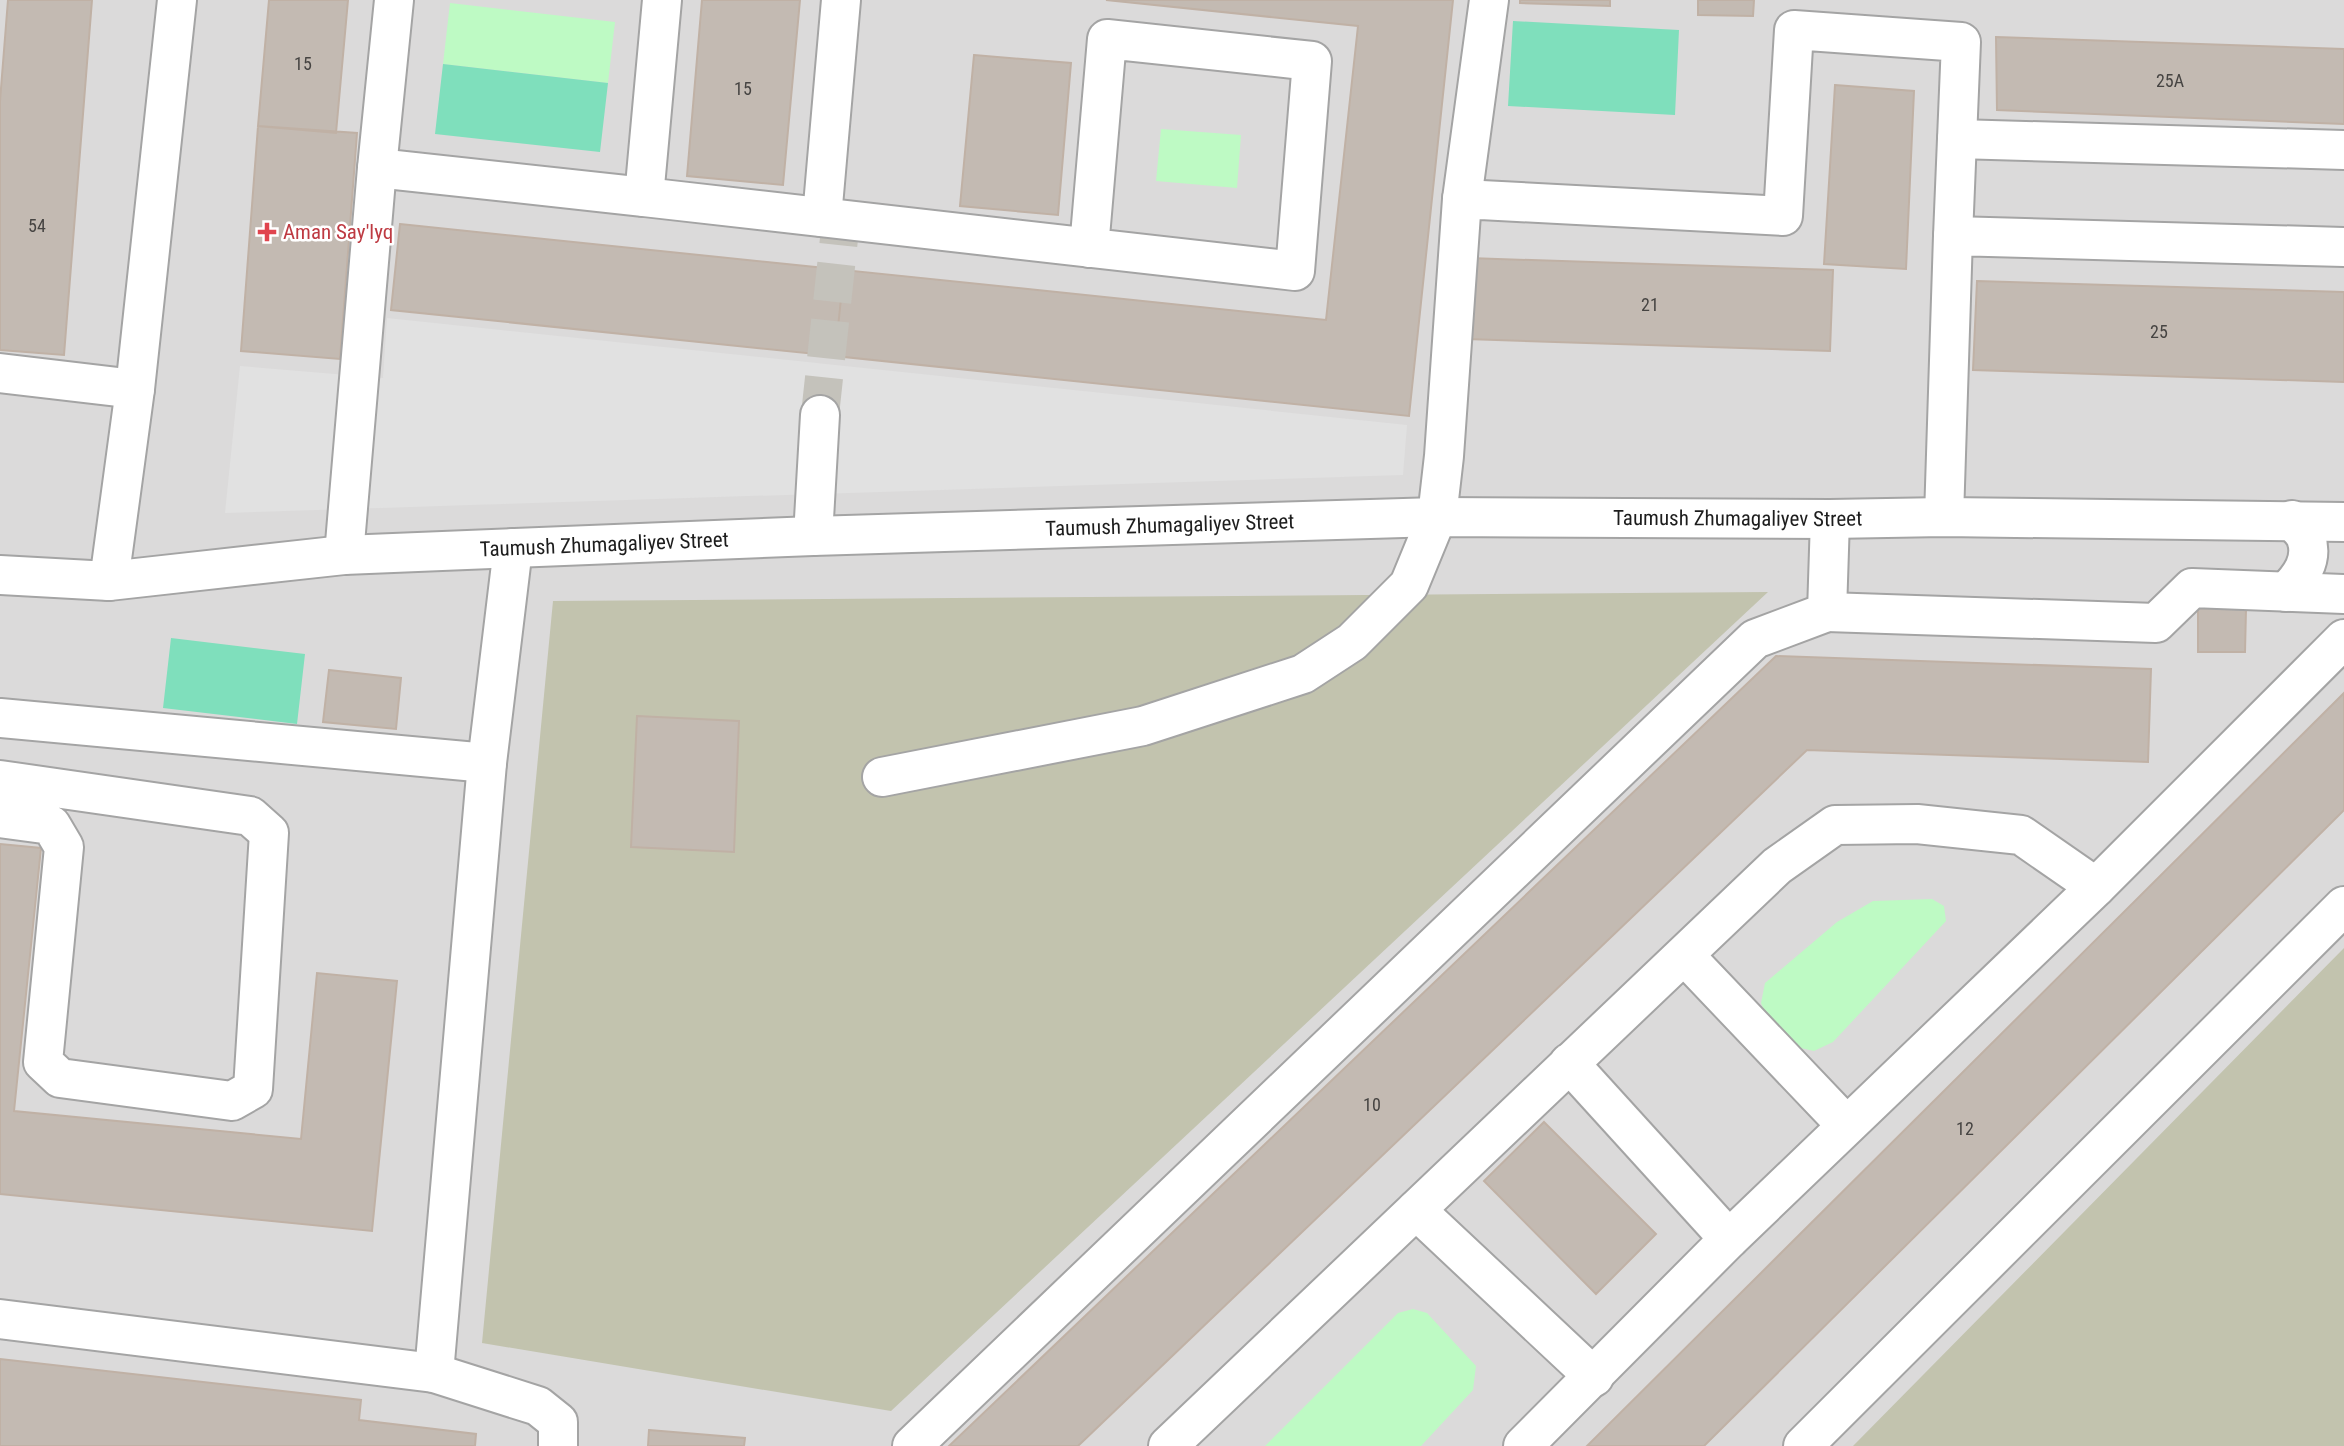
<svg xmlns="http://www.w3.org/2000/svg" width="2344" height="1446" font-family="'Roboto Condensed',sans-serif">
	<rect width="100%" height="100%" fill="#eeebe3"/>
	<path fill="#dbdada" d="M0 0H2344V1446H0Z"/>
	<path fill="#c2c3ae" d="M1768 592 891 1411 482 1343 553 601Z
		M2344 948V1446H1853Z"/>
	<path fill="#befac4" d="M450 3 615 22 608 83 443 64Z
		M1161 129 1241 135 1237 188 1156 181Z
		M1932 899 1944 906 1946 921 1833 1042 1814 1051 1796 1047 1769 1022 1761 1003 1765 983 1837 922 1873 901Z
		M1413 1309 1427 1313 1476 1366 1473 1390 1421 1446H1265L1398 1313Z"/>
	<path fill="#7fdfbc" d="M1513 21 1679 30 1675 115 1508 106Z
		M443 64 608 83 600 152 435 134Z
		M171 638 305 654 297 724 163 708Z"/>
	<path fill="#e1e1e1" d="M387 318 1407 425 1403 475 225 513 240 366 383 378Z"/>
	<path fill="#c3bab2" stroke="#c0b1a5" stroke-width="2" d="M8 0H92L64 355 0 350V101Z
		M269 0H348L336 133 258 126Z
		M702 0H800L783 185 687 176Z
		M1106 0H1453L1409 416 835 356 844 270 1326 320 1358 26Z
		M1520 0H1610V6L1520 3Z
		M1698 0H1754L1753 16 1698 15Z
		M1996 37 2344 49V124L1997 110Z
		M974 55 1071 63 1058 215 960 206Z
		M1835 85 1914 91 1906 269 1824 264Z
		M258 126 357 133 340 359 241 351Z
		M400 224 844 270 835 356 391 310Z
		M1469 258 1833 270 1830 351 1467 339Z
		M1977 281 2344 292V382L1973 370Z
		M2198 608 2246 609 2245 652H2198Z
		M1776 656 2151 669 2148 762 1807 750 1078 1446H949Z
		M329 670 401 678 396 729 323 722Z
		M2344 693V810L1704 1446H1587Z
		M637 716 739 721 734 852 631 847Z
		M0 844 41 848 14 1111 301 1139 317 973 397 981 372 1231 0 1194Z
		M1544 1122 1656 1234 1596 1294 1484 1181Z
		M0 1359 361 1400 359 1420 476 1434 475 1446H0Z
		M649 1430 745 1438 744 1446H648Z"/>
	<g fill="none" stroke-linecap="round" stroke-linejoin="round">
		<path stroke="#c4c2bb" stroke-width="38" stroke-dasharray="38 19" stroke-linecap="butt" d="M820 415 841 220"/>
		<defs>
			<g id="minor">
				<path d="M1957 139 2344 150"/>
				<path d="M377 168 644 197 662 0"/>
				<path d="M644 197 1295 271 1312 61 1107 39 1089 248"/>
				<path d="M1462 199 1489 0"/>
				<path d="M822 217 841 0"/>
				<path d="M0 373 135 389"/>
				<path d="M1944 517 1953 236 2344 247"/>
				<path d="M813 536 820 415"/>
				<path d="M344 555 377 168 394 0"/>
				<path id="s1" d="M0 575 109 581 344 555 813 536 1437 517 1830 519 1944 517 2344 522"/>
				<path d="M109 581 135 389 177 0"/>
				<path d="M2286 592C2300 578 2314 560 2306 538 2304 532 2296 525 2292 520"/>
				<path d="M1827 612 2156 623 2192 588 2344 594"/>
				<path d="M0 718 487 763"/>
				<path d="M882 777 1143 726 1303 674 1352 642 1409 585 1437 517 1444 456 1462 199 1783 216 1794 30 1961 42 1953 236"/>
				<path d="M0 780 250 816 269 833 253 1089 232 1101 60 1078 43 1062 64 847 51 825 0 818"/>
				<path d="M1685 956 1846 1125"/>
				<path d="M1569 1063 1729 1239"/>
				<path d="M1416 1210 1594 1377"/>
				<path d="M0 1319 434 1373 538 1406 558 1422V1446"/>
				<path d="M434 1373 487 763 513 548"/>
				<path d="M912 1446 1755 639 1827 612 1830 519"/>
				<path d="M1168 1446 1777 866 1835 825 1917 824 2021 835 2096 887"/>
				<path d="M1523 1446 1729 1239 2096 887 2344 639"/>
				<path d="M1803 1446 2344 906"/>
			</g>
		</defs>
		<use href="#minor" stroke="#a4a4a4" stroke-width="42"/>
		<use href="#minor" stroke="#fff" stroke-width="38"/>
	</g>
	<path fill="#e0444e" stroke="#fff" stroke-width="2.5" d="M263.5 221.5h7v7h7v7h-7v7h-7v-7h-7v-7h7z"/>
	<g text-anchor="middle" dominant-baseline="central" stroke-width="5" stroke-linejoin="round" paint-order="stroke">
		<g font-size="18" fill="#464442">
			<text x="303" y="63">15</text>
			<text x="2170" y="80">25А</text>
			<text x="743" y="88">15</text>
			<text x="37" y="225">54</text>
			<text x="1650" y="304">21</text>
			<text x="2159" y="331">25</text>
			<text x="1372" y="1104">10</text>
			<text x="1965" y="1128">12</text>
		</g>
		<g font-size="21" fill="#be3a42" stroke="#fff" text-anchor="start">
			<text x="283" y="232">Aman Say'lyq</text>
		</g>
		<g font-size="21" fill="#1d1d1d" stroke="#fff">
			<text stroke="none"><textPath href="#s1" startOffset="1740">Taumush Zhumagaliyev Street</textPath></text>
			<text stroke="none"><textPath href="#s1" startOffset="1172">Taumush Zhumagaliyev Street</textPath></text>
			<text stroke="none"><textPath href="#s1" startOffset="606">Taumush Zhumagaliyev Street</textPath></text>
		</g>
	</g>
</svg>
